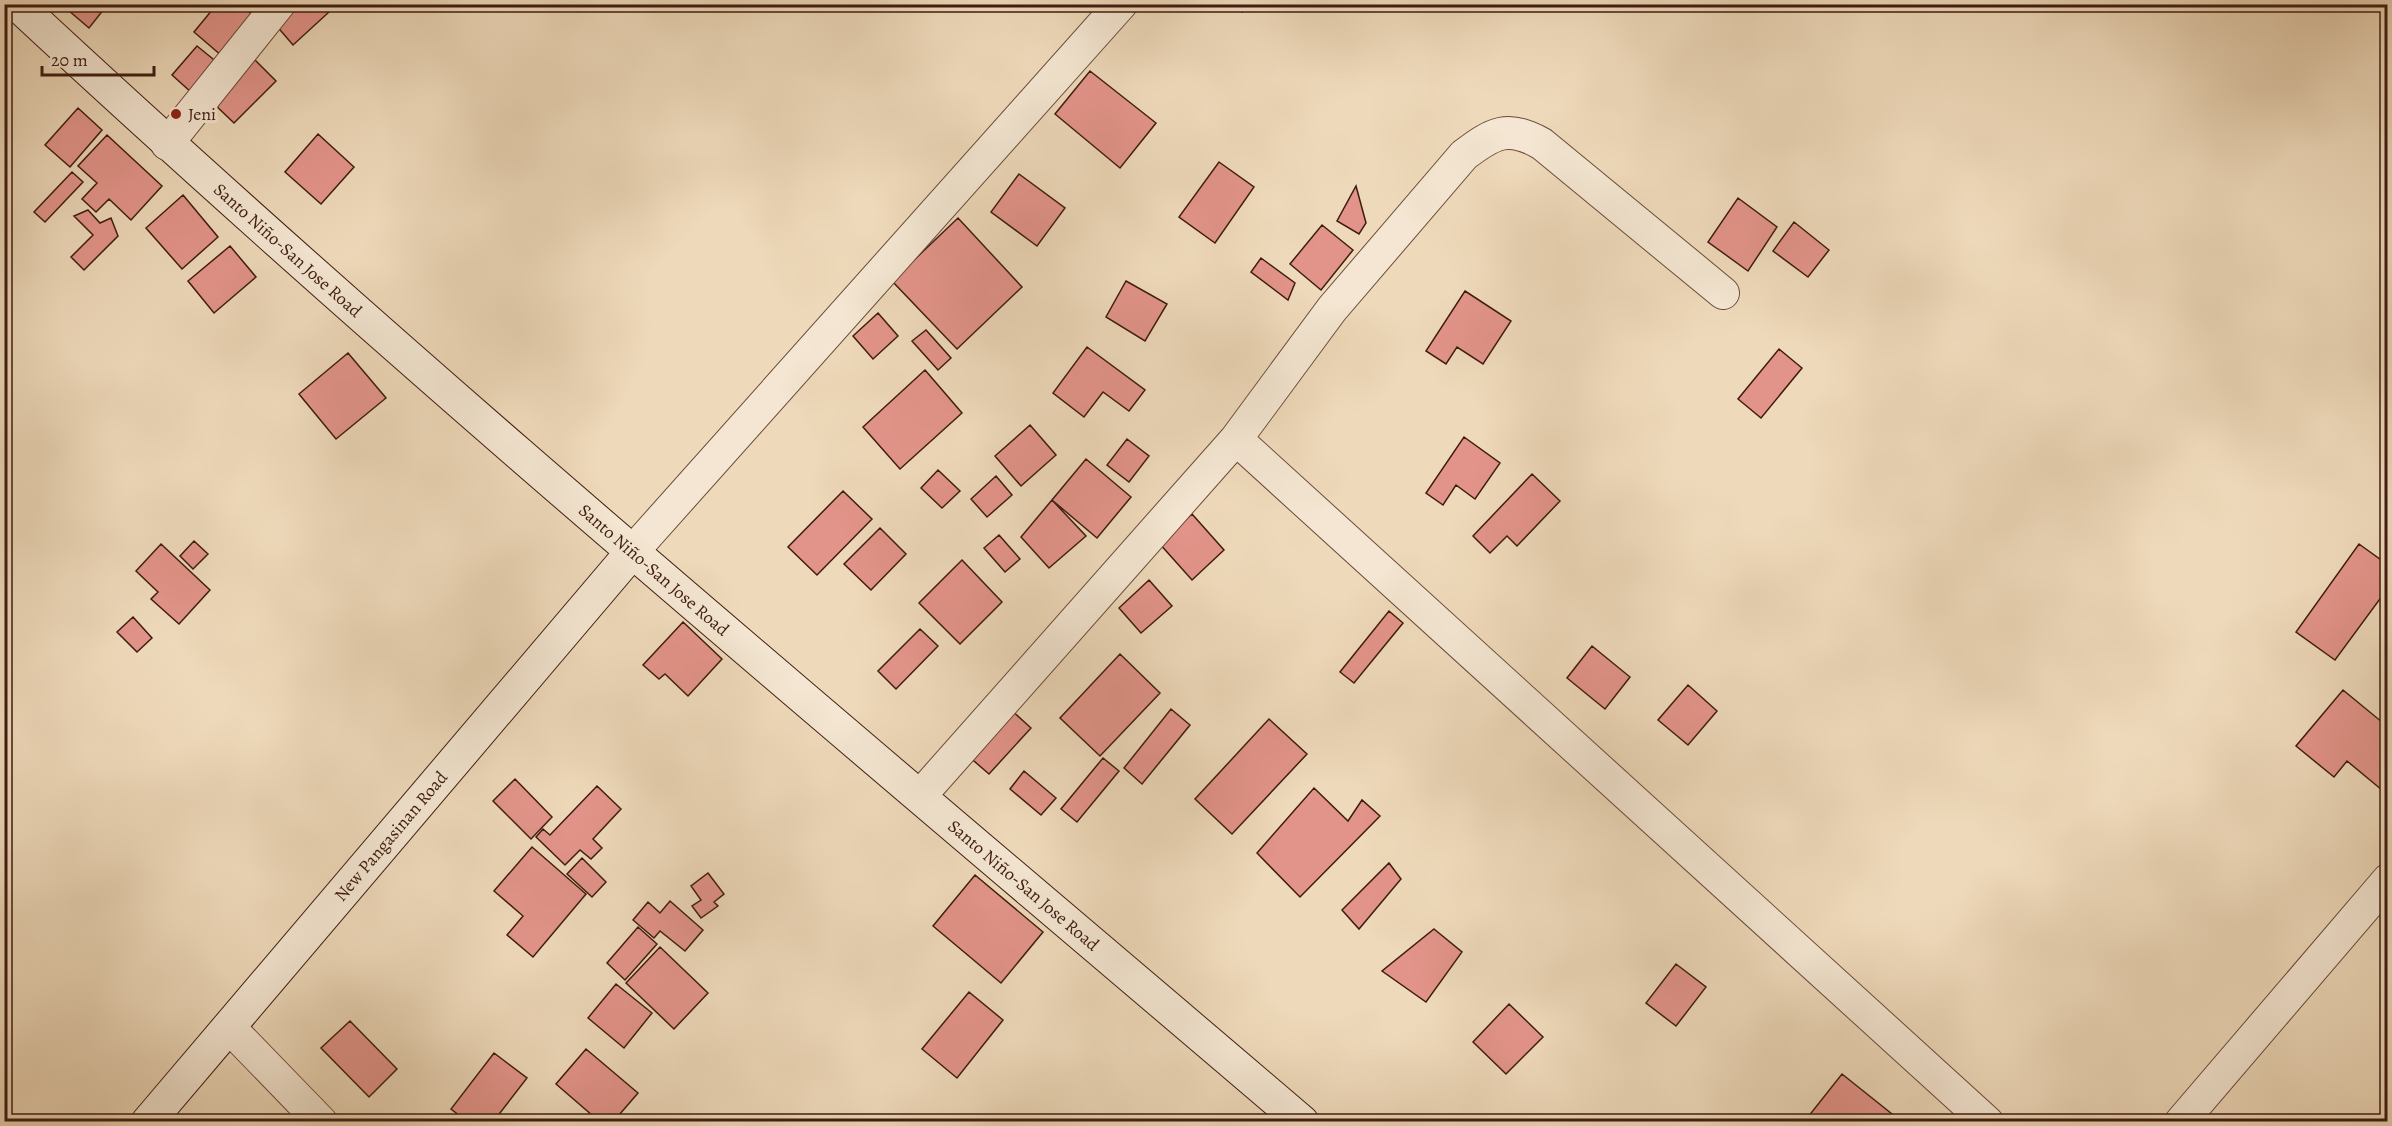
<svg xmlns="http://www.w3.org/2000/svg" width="2392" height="1126" font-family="Alegreya,serif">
	<rect width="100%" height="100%" fill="#eed9ba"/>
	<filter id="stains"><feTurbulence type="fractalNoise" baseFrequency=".00333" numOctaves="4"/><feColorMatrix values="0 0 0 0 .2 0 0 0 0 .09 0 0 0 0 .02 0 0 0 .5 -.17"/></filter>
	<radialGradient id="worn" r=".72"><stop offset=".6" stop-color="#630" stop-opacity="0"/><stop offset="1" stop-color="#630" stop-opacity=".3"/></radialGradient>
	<path fill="#e3948a" stroke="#3e1c10" stroke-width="1.5" d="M61 4H108L89 28Z
		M217 4H241L257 19 222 56 194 32Z
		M297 4H322L329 12 293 45 275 24Z
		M1231 4H1248L1242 12Z
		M197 46 218 63 192 93 172 75Z
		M254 59 276 81 234 123 212 102Z
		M1090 71 1156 123 1120 168 1055 114Z
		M78 108 102 130 70 167 45 145Z
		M318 134 354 167 321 204 285 172Z
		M107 135 162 186 131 220 109 199 96 212 82 199 97 183 78 166Z
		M1219 162 1254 187 1215 243 1179 217Z
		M72 172 83 182 45 222 34 212Z
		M1019 174 1065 208 1037 246 991 212Z
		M1356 186 1366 223 1359 234 1337 221Z
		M183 195 218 237 182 269 146 228Z
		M1738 198 1777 227 1748 271 1708 242Z
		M88 210 100 223 111 218 118 236 84 270 71 257 93 235 74 216Z
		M958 218 1022 287 957 349 892 281Z
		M1794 222 1829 250 1808 277 1773 251Z
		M1322 225 1353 250 1321 290 1290 264Z
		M230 246 256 277 214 313 188 281Z
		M1261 258 1295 283 1288 300 1251 272Z
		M1126 281 1167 304 1145 341 1106 317Z
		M1465 291 1511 321 1483 364 1457 347 1446 364 1426 351Z
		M878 313 898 336 873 359 853 336Z
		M926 330 951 358 938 370 912 341Z
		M1087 347 1145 390 1129 411 1103 392 1084 417 1053 393Z
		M1779 349 1802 368 1761 418 1738 399Z
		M348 353 386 398 336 439 299 394Z
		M925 370 962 413 900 469 863 427Z
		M1030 425 1056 455 1021 486 995 456Z
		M1464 437 1500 463 1475 499 1456 485 1443 505 1426 493Z
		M1127 439 1149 456 1129 482 1107 465Z
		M1086 459 1131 497 1097 538 1052 500Z
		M938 470 960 491 942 508 921 488Z
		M1532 474 1560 501 1517 546 1507 536 1490 553 1473 536Z
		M996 476 1012 495 987 517 971 499Z
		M843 491 872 519 817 575 788 547Z
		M1052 500 1086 536 1049 568 1021 537Z
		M1192 514 1224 550 1192 580 1159 543Z
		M880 528 906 554 871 590 844 564Z
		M999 535 1020 559 1005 572 984 548Z
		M194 541 208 554 193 569 180 556Z
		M161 544 210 590 179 624 151 599 158 592 136 571Z
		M2359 544 2388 565V588L2335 660 2296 632Z
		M962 560 1002 602 960 644 919 603Z
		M1149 580 1172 606 1141 633 1119 608Z
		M1389 611 1403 623 1354 683 1340 672Z
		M133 617 152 638 137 652 117 632Z
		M683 622 722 659 688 696 665 674 659 679 643 665Z
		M920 629 938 646 896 689 878 671Z
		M1592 646 1630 677 1605 709 1567 678Z
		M1120 654 1160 693 1100 756 1060 718Z
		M1688 685 1717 711 1688 745 1658 720Z
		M2343 690 2388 727V795L2347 761 2334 777 2296 746Z
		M1009 708 1031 728 989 774 967 755Z
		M1171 709 1190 725 1142 784 1124 768Z
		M1269 719 1307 754 1232 834 1195 799Z
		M1103 758 1119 771 1077 822 1061 809Z
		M1024 771 1056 798 1041 815 1010 789Z
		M515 779 552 817 531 839 493 801Z
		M597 786 621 809 593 839 602 848 591 859 580 850 565 865 536 837 543 829 550 835Z
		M1314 788 1348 821 1362 800 1380 816 1300 897 1257 853Z
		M532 847 586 894 533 957 507 935 523 916 494 891Z
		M582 858 606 882 592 897 567 874Z
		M1389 863 1401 879 1359 929 1342 910Z
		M708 873 724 894 714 902 718 906 701 918 692 906 701 900 691 886Z
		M975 875 1043 932 1001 983 933 926Z
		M670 901 703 930 685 951 660 931 654 938 633 920 648 902 660 913Z
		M638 927 657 944 625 980 607 963Z
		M1434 929 1462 952 1426 1002 1382 971Z
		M660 947 708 993 674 1029 626 983Z
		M1676 964 1706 987 1676 1026 1646 1003Z
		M616 984 652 1013 624 1048 588 1018Z
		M969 992 1003 1020 957 1078 922 1049Z
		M1509 1004 1543 1037 1506 1074 1473 1042Z
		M350 1021 397 1069 369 1097 321 1048Z
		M586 1049 638 1093 613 1122H600L556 1084Z
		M494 1053 527 1078 493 1122H468L451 1109Z
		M1842 1074 1902 1122H1804Z"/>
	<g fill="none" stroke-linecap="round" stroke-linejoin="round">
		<defs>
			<path id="street" d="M167 144 279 4
				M1236 439 1332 309 1464 155C1493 133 1508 124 1542 144L1723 293
				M633 551 1121 4
				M920 796 1236 439 1987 1122
				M229 1027 321 1122
				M2181 1122 2388 880"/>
			<g id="secondary">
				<path id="s1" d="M17 4C433 391 870 753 1302 1122"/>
				<path id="s2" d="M148 1122 633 551"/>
			</g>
		</defs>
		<use href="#street" stroke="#6a4b3a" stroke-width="34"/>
		<use href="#secondary" stroke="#3e1c10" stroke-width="35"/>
		<use href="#street" stroke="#f4e6d2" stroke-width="32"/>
		<use href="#secondary" stroke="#f4e6d2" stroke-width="33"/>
	</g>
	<circle fill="#8f2418" stroke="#f4e6d2" stroke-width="2" cx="176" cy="114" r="6"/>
	<g text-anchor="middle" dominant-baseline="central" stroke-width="6" stroke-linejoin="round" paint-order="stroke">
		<g font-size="18" fill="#3e1c10" stroke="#f4e6d2" text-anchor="start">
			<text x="188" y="114">Jeni</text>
		</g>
		<g font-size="18" fill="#3e1c10" stroke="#f4e6d2">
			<text stroke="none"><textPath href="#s1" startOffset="366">Santo Niño-San Jose Road</textPath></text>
			<text stroke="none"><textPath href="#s1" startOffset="852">Santo Niño-San Jose Road</textPath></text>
			<text stroke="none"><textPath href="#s2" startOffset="375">New Pangasinan Road</textPath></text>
			<text stroke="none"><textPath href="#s1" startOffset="1338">Santo Niño-San Jose Road</textPath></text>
		</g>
	</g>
	<rect width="2392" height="1126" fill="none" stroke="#eed9ba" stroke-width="24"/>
	<rect x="6" y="6" width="2380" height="1114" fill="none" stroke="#3e1c10" stroke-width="3"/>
	<rect x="12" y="12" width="2368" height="1102" fill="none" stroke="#3e1c10" stroke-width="1.5"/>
	<path d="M42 66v9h112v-9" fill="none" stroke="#3e1c10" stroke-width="3"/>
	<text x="51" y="66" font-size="18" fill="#3e1c10" stroke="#f4e6d2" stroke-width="4.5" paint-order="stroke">20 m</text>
	<rect width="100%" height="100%" filter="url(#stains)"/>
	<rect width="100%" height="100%" fill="url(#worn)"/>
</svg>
